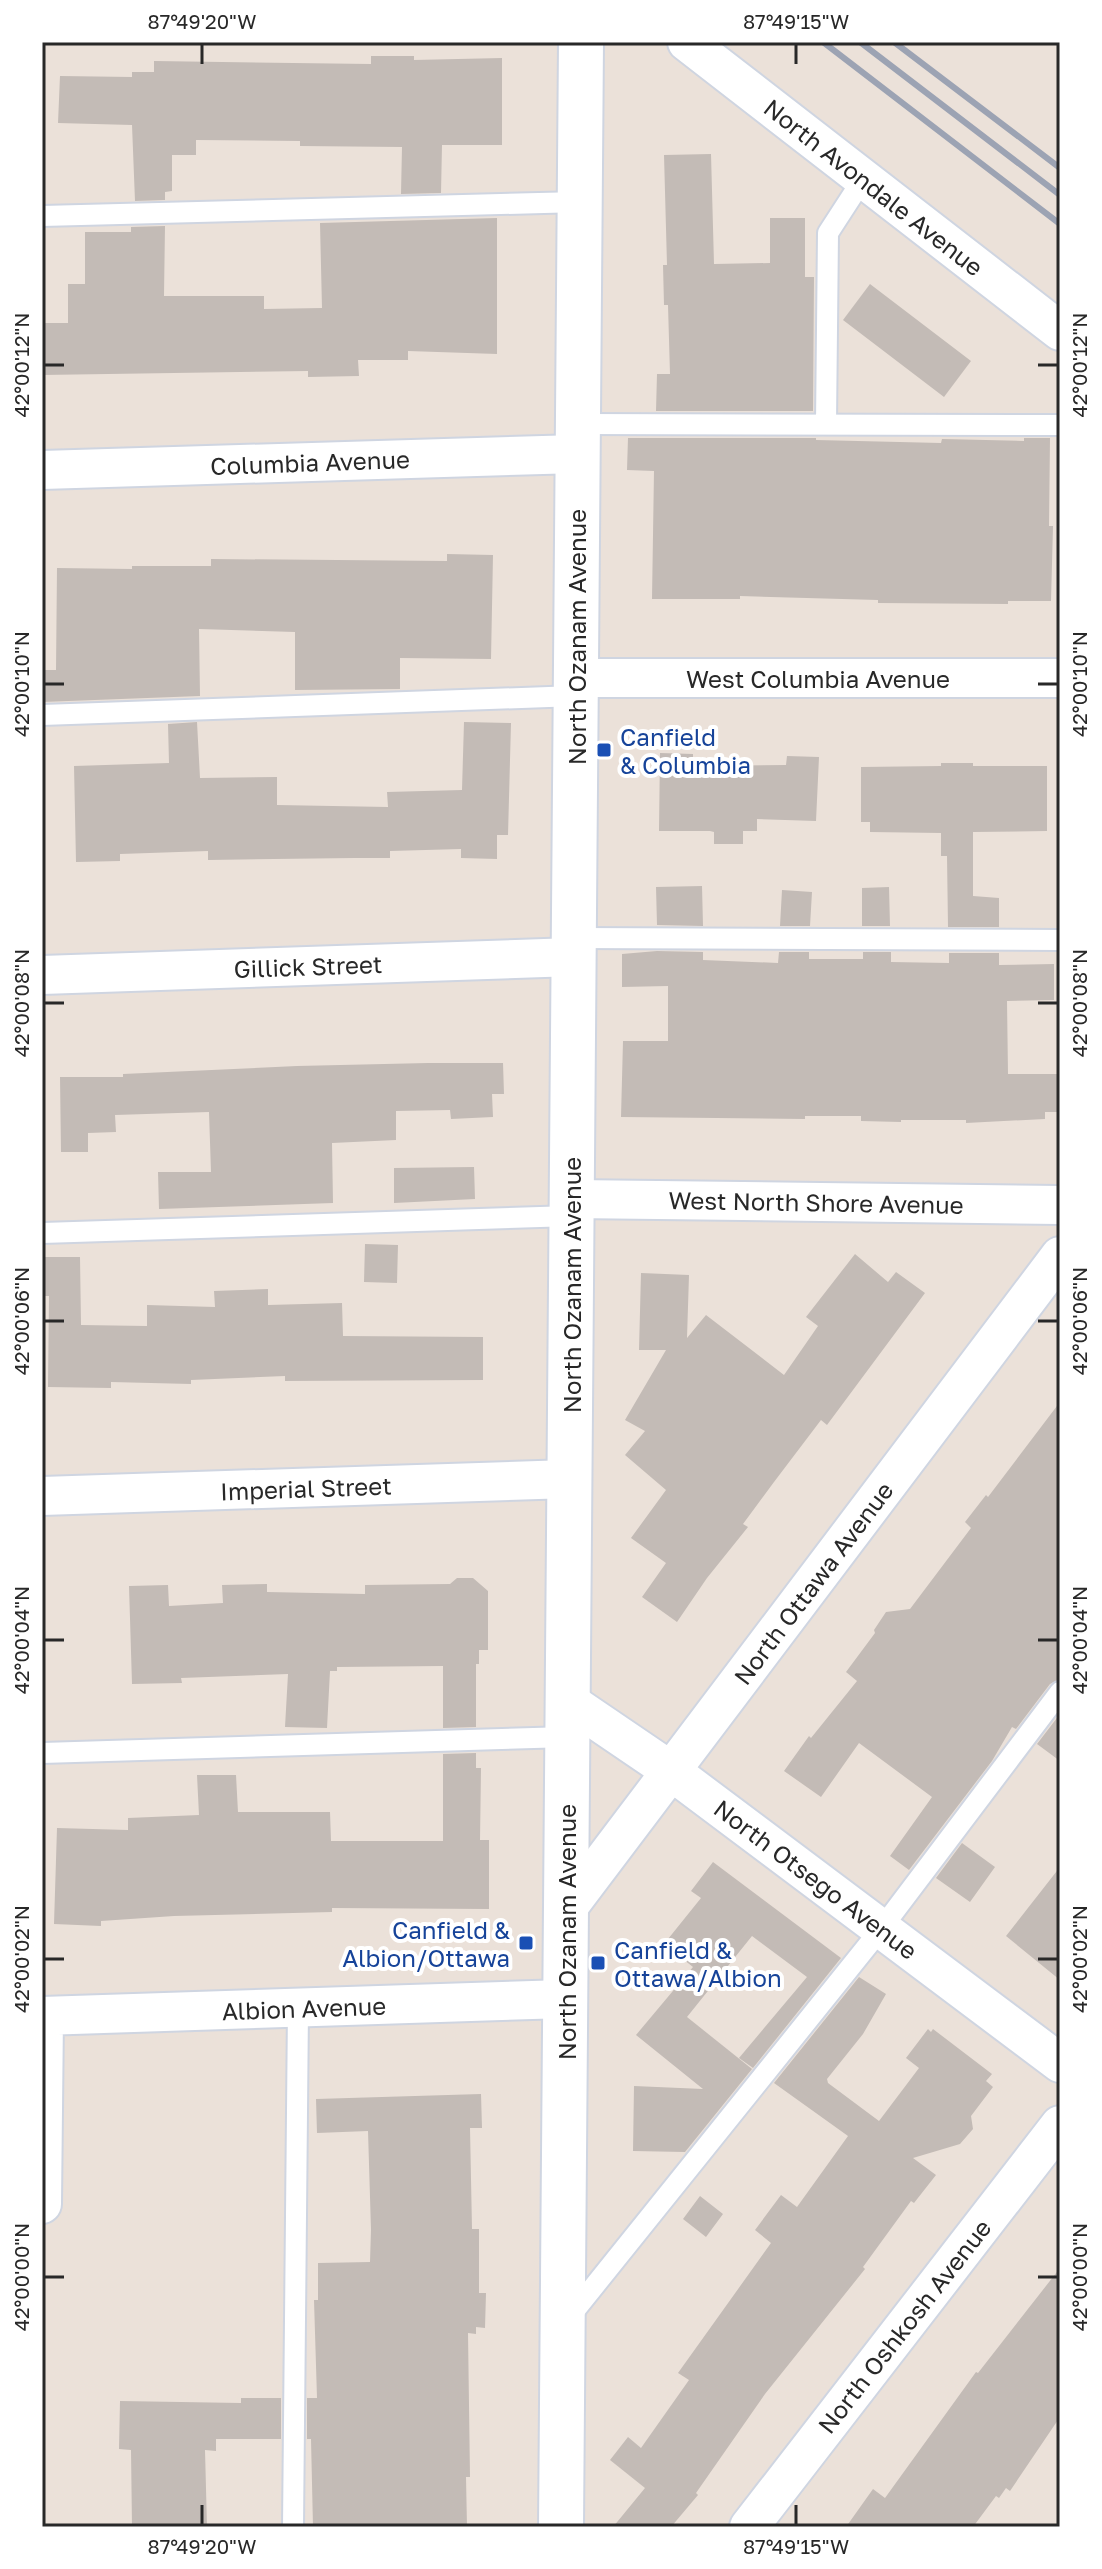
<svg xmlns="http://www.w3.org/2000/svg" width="1102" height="2569" font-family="'Golos Text',sans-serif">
	<rect width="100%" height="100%" fill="#ebe1d9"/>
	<path fill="#c3bbb6" d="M371 56H414V60L502 58V145H442L441 193 401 194 402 147 300 146V141L196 140V155H172V191L165 192V200L135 201 132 125 58 123 60 76 132 77V72H154V61L371 64Z
		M711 154 714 264 770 263V218H805V277H814L813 411H656L657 374H670L668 305H664L663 265H667L664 155Z
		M497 218V354L408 351V360H358L359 376 308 377V371L42 375V323H68V284H85V232H131V227L165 226 164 296H264V309L322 308 320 223Z
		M870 284 971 361 944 397 843 320Z
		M628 438H816V440L941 443 942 439 1024 441V438H1050L1049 526H1053L1051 601H1008V604L878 603V600L740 596V599H652L654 471 627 470Z
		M447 554 493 555 491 659 400 658V689L295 690V632L199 629 200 696 42 702V670H56L57 568 132 569V566H211V559L447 561Z
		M197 722 200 778 277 777V805L388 807 387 792 462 790 464 722 511 723 508 835H497V859L461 858V849L390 851V858H354L208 860V851L120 854V861L76 862 74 766 169 763 168 724Z
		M660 753 693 754V766L786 765 787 756 819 757 816 821 757 819V831H743V844H714V832L710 831H659Z
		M941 763H973V766H1047V831L973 832V896L999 898V927H948L947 856H941V833L870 832V822H861V767L941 766Z
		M702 886 703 926 657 925 656 887Z
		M889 887 890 926H862V888Z
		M782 890 812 892 810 926H780Z
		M657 951 703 952V960L778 963 779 952H809V959H863V952H891V962L949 963V953H999V965L1054 964V1000L1007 1001 1008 1074H1060V1112H1045V1119L966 1123V1120H901V1122L861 1121V1116H805V1119L621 1117 623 1041H668V986L622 987V954Z
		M428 1063H503L504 1094H492L493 1117 451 1119 450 1110 396 1111V1140L332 1143 333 1203 159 1209 158 1172H211L209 1112 115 1115 116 1132 88 1133V1152H61L60 1077H123V1074L297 1066Z
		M474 1167 475 1199 394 1203V1168Z
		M365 1244 398 1245 397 1283 364 1282Z
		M855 1254 888 1282 896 1272 925 1293 827 1425 821 1420 774 1482 743 1524 748 1527 707 1578 677 1622 642 1597 666 1563 631 1538 666 1490 625 1455 645 1431 625 1420 666 1350H639L641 1273 689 1275 687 1338 706 1315 784 1375 818 1326 806 1317Z
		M44 1257H80L81 1325 147 1326V1305L215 1307 214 1291 268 1289V1305L342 1303 343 1336 483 1337V1380L285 1381V1376L191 1380V1384L111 1382V1388L48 1387 49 1296H45Z
		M1060 1402V1679L1050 1684 1016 1729 1012 1727 992 1761 909 1870 890 1856 932 1797 859 1743 821 1797 784 1771 809 1736 811 1738 857 1681 846 1672 875 1633 874 1630 886 1612 910 1609 971 1528 965 1522 986 1495 988 1497Z
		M457 1578H473L488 1591V1650H479V1664H476V1727L443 1728V1666L337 1667V1671H330L327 1728 285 1727 288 1674 181 1678 182 1683 132 1684 129 1586 168 1585 169 1606 223 1603 222 1585 267 1584V1592L365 1594V1585L450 1584Z
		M1060 1714V1761L1037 1744Z
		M476 1753V1768H481L480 1840H489V1909L332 1908V1912L174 1916 101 1921V1926L54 1924 57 1828 128 1830V1818L199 1815 197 1775H236L238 1812H330L331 1841H443V1754Z
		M962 1843 995 1867 970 1902 936 1878Z
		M713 1862 841 1958 753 2068 739 2058 807 1977 752 1936 687 2017 752 2069 685 2152 633 2151 634 2086 703 2089 636 2035 693 1967 664 1944 701 1898 691 1891Z
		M1060 1867V1980L1006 1936Z
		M859 1977 886 1994 863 2034 827 2079 828 2083 879 2121 919 2068 906 2058 928 2029 931 2032 933 2029 992 2074 986 2081 993 2087 971 2116 973 2129 960 2144 913 2158 936 2175 914 2203 911 2201 863 2267 865 2269 765 2394 696 2493 698 2495 671 2527H613L645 2488 610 2460 628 2437 641 2448 689 2380 678 2373 771 2243 755 2230 781 2195 797 2207 848 2136 774 2083Z
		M481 2094 482 2128H470L472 2229H479V2293H486L485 2328 476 2327V2334L468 2333 470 2477H466L467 2527H313L311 2439H307V2398H317L314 2300H318V2263L370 2262 371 2230 368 2131 317 2133 316 2099Z
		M700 2196 723 2214 706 2237 683 2219Z
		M1060 2268V2417L1010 2491 1006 2488 999 2498 996 2496 973 2527H846L873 2489 885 2498 976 2372 978 2373Z
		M241 2398H281V2439H216V2451L205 2450 207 2527H132L131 2450 119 2449 120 2401 241 2403Z"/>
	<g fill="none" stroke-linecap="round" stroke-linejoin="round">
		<defs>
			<path id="service" d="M42 216 580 202
				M578 424 1060 425
				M826 424 828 233 863 179
				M42 715 576 696
				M574 938 1060 940
				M42 1233 572 1216
				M42 1753 568 1737
				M567 2320 881 1929 1060 1692
				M293 2527 298 2008"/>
			<path id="minor" d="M687 42 1060 331
				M42 470 578 454
				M576 678H1060
				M42 975 574 957
				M572 1199 1060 1205
				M42 1496 569 1479
				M568 1701 671 1771 1060 2063
				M566 1910 1060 1256
				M42 2016 565 1999
				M42 2204 44 2016
				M749 2527 1060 2125"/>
			<path id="tertiary" d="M561 2527 581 42"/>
		</defs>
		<use href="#service" stroke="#cfd5e1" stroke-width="24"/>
		<use href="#minor" stroke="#cfd5e1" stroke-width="42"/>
		<use href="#tertiary" stroke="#cfd5e1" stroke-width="48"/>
		<use href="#service" stroke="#fff" stroke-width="20"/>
		<use href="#minor" stroke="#fff" stroke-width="38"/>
		<use href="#tertiary" stroke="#fff" stroke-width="44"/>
		<path stroke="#9ca3b3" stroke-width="6" d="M823 42 1060 224
			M860 42 1060 195
			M894 42 1060 168"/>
	</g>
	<path fill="none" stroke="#282828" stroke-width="3" d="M202 44V64M796 44V64M44 365H64M1038 365H1058M44 684H64M1038 684H1058M44 1003H64M1038 1003H1058M44 1321H64M1038 1321H1058M44 1640H64M1038 1640H1058M44 1959H64M1038 1959H1058M44 2277H64M1038 2277H1058M202 2505V2525M796 2505V2525"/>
	<g fill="#1a4fb4" stroke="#fff" stroke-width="3">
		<rect x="596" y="742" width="16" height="16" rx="4"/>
		<rect x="518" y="1935" width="16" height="16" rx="4"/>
		<rect x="590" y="1955" width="16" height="16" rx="4"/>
	</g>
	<g text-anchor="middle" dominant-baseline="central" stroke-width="8" stroke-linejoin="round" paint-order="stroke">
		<g font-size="24" fill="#282828" stroke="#fff">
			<text transform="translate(874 187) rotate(38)">North Avondale Avenue</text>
			<text transform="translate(310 462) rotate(-2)">Columbia Avenue</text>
			<text transform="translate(576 637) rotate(-90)">North Ozanam Avenue</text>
			<text x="818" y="678">West Columbia Avenue</text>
			<text transform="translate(308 966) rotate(-2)">Gillick Street</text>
			<text transform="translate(816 1202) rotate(1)">West North Shore Avenue</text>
			<text transform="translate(571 1285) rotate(-90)">North Ozanam Avenue</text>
			<text transform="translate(306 1488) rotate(-2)">Imperial Street</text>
			<text transform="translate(813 1583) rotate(-53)">North Ottawa Avenue</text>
			<text transform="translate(816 1879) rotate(37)">North Otsego Avenue</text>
			<text transform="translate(566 1932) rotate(-90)">North Ozanam Avenue</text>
			<text transform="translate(304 2008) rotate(-2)">Albion Avenue</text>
			<text transform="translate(904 2326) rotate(-52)">North Oshkosh Avenue</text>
		</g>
		<g font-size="24" fill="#164399" stroke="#fff" text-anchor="start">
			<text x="620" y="736">Canfield<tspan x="620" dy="28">&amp; Columbia</tspan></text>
			<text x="510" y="1929" text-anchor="end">Canfield &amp;<tspan x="510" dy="28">Albion/Ottawa</tspan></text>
			<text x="614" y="1949">Canfield &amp;<tspan x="614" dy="28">Ottawa/Albion</tspan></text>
		</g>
	</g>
	<rect width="1102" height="2569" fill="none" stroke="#ffffff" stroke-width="88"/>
	<rect x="44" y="44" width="1014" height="2481" fill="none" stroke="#282828" stroke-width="3"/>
	<g font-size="20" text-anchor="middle" fill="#282828">
		<text x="202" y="29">87°49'20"W</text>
		<text x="796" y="29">87°49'15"W</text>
		<text transform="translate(22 365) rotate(-90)" y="7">42°00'12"N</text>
		<text transform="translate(1080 365) rotate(-90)" y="7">42°00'12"N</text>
		<text transform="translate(22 684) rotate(-90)" y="7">42°00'10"N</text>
		<text transform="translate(1080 684) rotate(-90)" y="7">42°00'10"N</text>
		<text transform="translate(22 1003) rotate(-90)" y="7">42°00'08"N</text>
		<text transform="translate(1080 1003) rotate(-90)" y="7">42°00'08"N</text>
		<text transform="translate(22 1321) rotate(-90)" y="7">42°00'06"N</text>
		<text transform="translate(1080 1321) rotate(-90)" y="7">42°00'06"N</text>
		<text transform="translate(22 1640) rotate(-90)" y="7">42°00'04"N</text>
		<text transform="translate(1080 1640) rotate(-90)" y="7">42°00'04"N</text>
		<text transform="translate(22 1959) rotate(-90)" y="7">42°00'02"N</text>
		<text transform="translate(1080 1959) rotate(-90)" y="7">42°00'02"N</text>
		<text transform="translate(22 2277) rotate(-90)" y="7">42°00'00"N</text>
		<text transform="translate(1080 2277) rotate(-90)" y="7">42°00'00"N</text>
		<text x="202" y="2554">87°49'20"W</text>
		<text x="796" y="2554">87°49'15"W</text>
	</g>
</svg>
